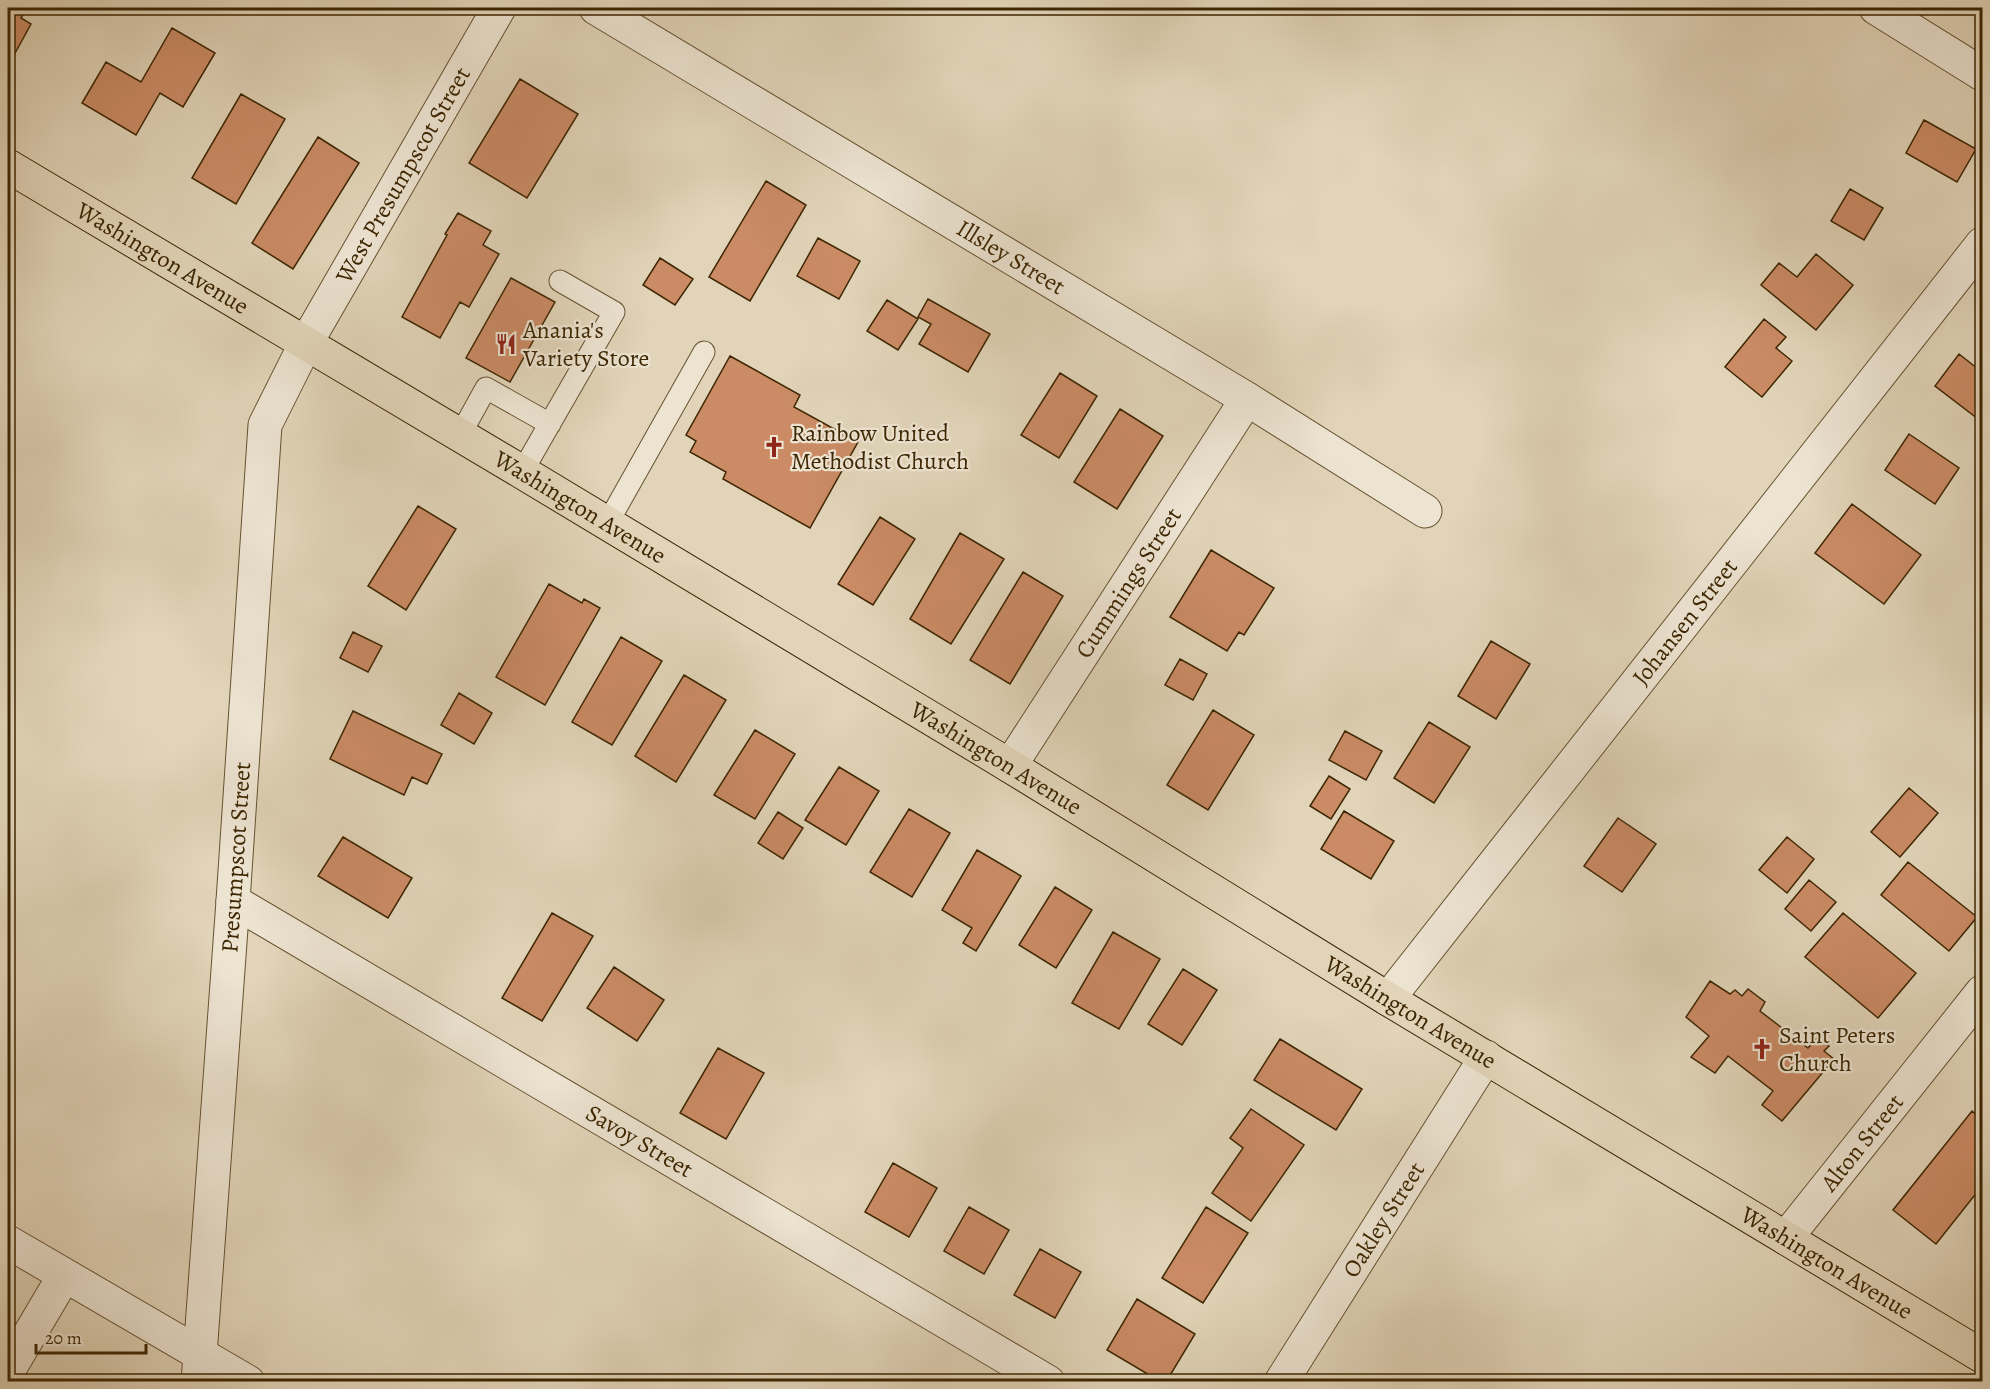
<svg xmlns="http://www.w3.org/2000/svg" width="1990" height="1389" font-family="Alegreya,serif">
	<rect width="100%" height="100%" fill="#e1d4b8"/>
	<filter id="stains"><feTurbulence type="fractalNoise" baseFrequency=".00333" numOctaves="4"/><feColorMatrix values="0 0 0 0 .2 0 0 0 0 .09 0 0 0 0 .02 0 0 0 .5 -.17"/></filter>
	<radialGradient id="worn" r=".72"><stop offset=".6" stop-color="#630" stop-opacity="0"/><stop offset="1" stop-color="#630" stop-opacity=".3"/></radialGradient>
	<path fill="#ca8b65" stroke="#3d2602" stroke-width="1.5" d="M8 8H27L21 18 31 24 8 66Z
		M172 28 215 53 183 107 160 93 136 135 82 103 106 62 141 82Z
		M520 79 578 114 527 198 469 163Z
		M241 94 285 119 236 204 192 178Z
		M1924 120 1976 149 1957 182 1906 153Z
		M318 137 359 163 293 269 252 243Z
		M766 181 806 205 750 301 709 277Z
		M1850 189 1883 208 1864 240 1831 221Z
		M458 213 491 231 483 245 499 254 469 307 460 302 440 338 402 317 447 235 445 234Z
		M818 238 860 261 839 299 797 276Z
		M1816 254 1853 285 1816 330 1761 285 1779 263 1797 277Z
		M660 258 693 279 675 305 643 285Z
		M511 278 555 302 510 382 466 358Z
		M928 299 990 334 968 372 919 344 931 324 918 317Z
		M887 300 918 319 898 350 867 331Z
		M1764 319 1786 337 1776 348 1792 361 1762 397 1725 367Z
		M1959 354 1982 372V422L1935 386Z
		M730 356 800 395 794 407 858 442 810 528 723 479 726 472 690 452 696 441 686 435Z
		M1060 373 1097 396 1059 458 1021 435Z
		M1120 409 1163 436 1117 509 1074 482Z
		M1909 434 1959 468 1935 504 1885 470Z
		M1852 504 1921 555 1884 604 1815 553Z
		M418 506 456 529 406 610 368 586Z
		M880 517 915 539 873 605 838 584Z
		M960 533 1004 559 951 644 910 619Z
		M1211 550 1274 588 1244 635 1239 632 1227 651 1170 617Z
		M1023 572 1063 596 1010 684 970 660Z
		M549 584 582 603 584 599 600 608 545 705 496 677Z
		M353 632 382 646 368 672 340 658Z
		M621 637 662 661 612 745 572 722Z
		M1491 641 1530 664 1496 719 1458 696Z
		M1180 659 1207 674 1193 700 1165 685Z
		M684 675 726 700 676 782 635 756Z
		M459 693 492 713 474 744 441 725Z
		M1213 710 1254 735 1208 810 1167 785Z
		M353 711 442 754 427 784 412 777 404 795 330 759Z
		M1429 722 1470 747 1434 803 1394 778Z
		M755 730 795 754 755 819 714 795Z
		M1345 731 1382 751 1366 780 1329 760Z
		M839 767 879 791 846 845 805 820Z
		M1329 776 1350 789 1331 819 1310 806Z
		M1909 788 1938 813 1900 857 1871 832Z
		M909 809 950 833 912 897 870 872Z
		M1344 811 1394 841 1371 879 1321 849Z
		M778 812 803 828 783 859 758 843Z
		M1618 818 1656 844 1622 892 1584 866Z
		M343 837 412 878 388 918 318 876Z
		M1787 837 1814 859 1787 893 1759 870Z
		M977 850 1021 876 976 951 963 943 972 928 942 910Z
		M1908 862 1977 917 1949 951 1881 895Z
		M1809 880 1836 902 1811 931 1785 909Z
		M1055 887 1092 910 1056 968 1019 945Z
		M552 913 593 936 542 1021 502 998Z
		M1843 913 1916 973 1878 1018 1805 957Z
		M1113 932 1160 959 1119 1029 1072 1003Z
		M614 967 664 1000 637 1041 587 1008Z
		M1183 969 1217 990 1182 1045 1148 1024Z
		M1710 981 1730 994 1735 990 1742 996 1748 989 1765 1002 1760 1011 1808 1048 1817 1038 1829 1046 1824 1051 1834 1059 1782 1121 1762 1105 1773 1091 1728 1056 1715 1073 1691 1057 1709 1036 1686 1017Z
		M1280 1039 1362 1089 1336 1130 1254 1080Z
		M718 1048 764 1073 726 1139 680 1113Z
		M1251 1109 1304 1145 1251 1221 1212 1193 1243 1148 1230 1138Z
		M1972 1111 1982 1120V1186L1936 1244 1893 1210Z
		M893 1163 937 1188 909 1237 865 1212Z
		M969 1207 1009 1230 984 1274 944 1251Z
		M1206 1207 1248 1233 1203 1303 1162 1278Z
		M1040 1249 1081 1272 1055 1318 1014 1295Z
		M1137 1299 1195 1334 1166 1382H1161L1107 1350Z"/>
	<g fill="none" stroke-linecap="round" stroke-linejoin="round">
		<defs>
			<path id="service" d="M460 435 486 388 550 424
				M522 472 614 312 560 281
				M607 524 704 352"/>
			<g id="minor">
				<path id="s1" d="M596 8 1247 399 1425 511"/>
				<path d="M1876 8 1982 74"/>
				<path id="s2" d="M306 343 499 8"/>
				<path id="s3" d="M1010 766 1247 399"/>
				<path id="s4" d="M233 901 1048 1382"/>
				<path id="s5" d="M1388 999 1982 244"/>
				<path id="s6" d="M1786 1238 1982 992"/>
				<path d="M8 1242 248 1382"/>
				<path d="M8 1371 64 1276"/>
				<path id="s7" d="M1281 1382 1486 1057"/>
			</g>
			<g id="tertiary">
				<path id="s8" d="M198 1382 233 901 265 425 306 343"/>
			</g>
			<g id="primary">
				<path id="s9" d="M8 166 522 472 1010 766 1388 999 1982 1356"/>
			</g>
		</defs>
		<use href="#service" stroke="#665230" stroke-width="23"/>
		<use href="#minor" stroke="#665230" stroke-width="35"/>
		<use href="#tertiary" stroke="#665230" stroke-width="35"/>
		<use href="#primary" stroke="#3d2602" stroke-width="35"/>
		<use href="#service" stroke="#ece3d1" stroke-width="21"/>
		<use href="#minor" stroke="#ece3d1" stroke-width="33"/>
		<use href="#tertiary" stroke="#ece3d1" stroke-width="33"/>
		<use href="#primary" stroke="#e1d4b8" stroke-width="33"/>
	</g>
	<defs>
		<symbol id="restaurant-bare" viewBox="-9 -9 18 18"><path d="M-5-6h1v4h1v-4h1v4h1v-4h1v5L-1.5 .5V6h-2V.5L-5-1ZM5-6V6H3V1.5H1.5Q1.5-4 5-6Z" fill="#8f2418" stroke="#ece3d1" stroke-width="2.5" paint-order="stroke"/></symbol>
		<symbol id="church-bare" viewBox="-9 -9 18 18"><path d="M-1.2-6h2.4v3.5h3.3v2.4h-3.3V6h-2.4V-.1h-3.3v-2.4h3.3Z" fill="#8f2418" stroke="#ece3d1" stroke-width="2.5" paint-order="stroke"/></symbol>
	</defs>
	<g fill-rule="evenodd">
		<use href="#restaurant-bare" x="491" y="329" width="30" height="30"/>
		<use href="#church-bare" x="759" y="432" width="30" height="30"/>
		<use href="#church-bare" x="1747" y="1034" width="30" height="30"/>
	</g>
	<g text-anchor="middle" dominant-baseline="central" stroke-width="4.5" stroke-linejoin="round" paint-order="stroke">
		<g font-size="24" fill="#3d2602" stroke="#ece3d1">
			<text stroke="none"><textPath href="#s2" startOffset="194">West Presumpscot Street</textPath></text>
			<text stroke="none"><textPath href="#s9" startOffset="180">Washington Avenue</textPath></text>
			<text stroke="none"><textPath href="#s1" startOffset="484">Illsley Street</textPath></text>
			<text stroke="none"><textPath href="#s9" startOffset="666">Washington Avenue</textPath></text>
			<text stroke="none"><textPath href="#s3" startOffset="218">Cummings Street</textPath></text>
			<text stroke="none"><textPath href="#s5" startOffset="480">Johansen Street</textPath></text>
			<text stroke="none"><textPath href="#s9" startOffset="1152">Washington Avenue</textPath></text>
			<text stroke="none"><textPath href="#s8" startOffset="526">Presumpscot Street</textPath></text>
			<text stroke="none"><textPath href="#s9" startOffset="1638">Washington Avenue</textPath></text>
			<text stroke="none"><textPath href="#s4" startOffset="472">Savoy Street</textPath></text>
			<text stroke="none"><textPath href="#s6" startOffset="122">Alton Street</textPath></text>
			<text stroke="none"><textPath href="#s7" startOffset="192">Oakley Street</textPath></text>
			<text stroke="none"><textPath href="#s9" startOffset="2124">Washington Avenue</textPath></text>
		</g>
		<g font-size="24" fill="#3d2602" stroke="#ece3d1" text-anchor="start">
			<text x="523" y="330">Anania's<tspan x="523" dy="28">Variety Store</tspan></text>
			<text x="791" y="433">Rainbow United<tspan x="791" dy="28">Methodist Church</tspan></text>
			<text x="1779" y="1035">Saint Peters<tspan x="1779" dy="28">Church</tspan></text>
		</g>
	</g>
	<rect width="1990" height="1389" fill="none" stroke="#e1d4b8" stroke-width="30"/>
	<rect x="9" y="9" width="1972" height="1371" fill="none" stroke="#3d2602" stroke-width="3"/>
	<rect x="15" y="15" width="1960" height="1359" fill="none" stroke="#3d2602" stroke-width="1.5"/>
	<path d="M36 1344v9h110v-9" fill="none" stroke="#3d2602" stroke-width="3"/>
	<text x="45" y="1344" font-size="18" fill="#3d2602" stroke="#ece3d1" stroke-width="4.5" paint-order="stroke">20 m</text>
	<rect width="100%" height="100%" filter="url(#stains)"/>
	<rect width="100%" height="100%" fill="url(#worn)"/>
</svg>
